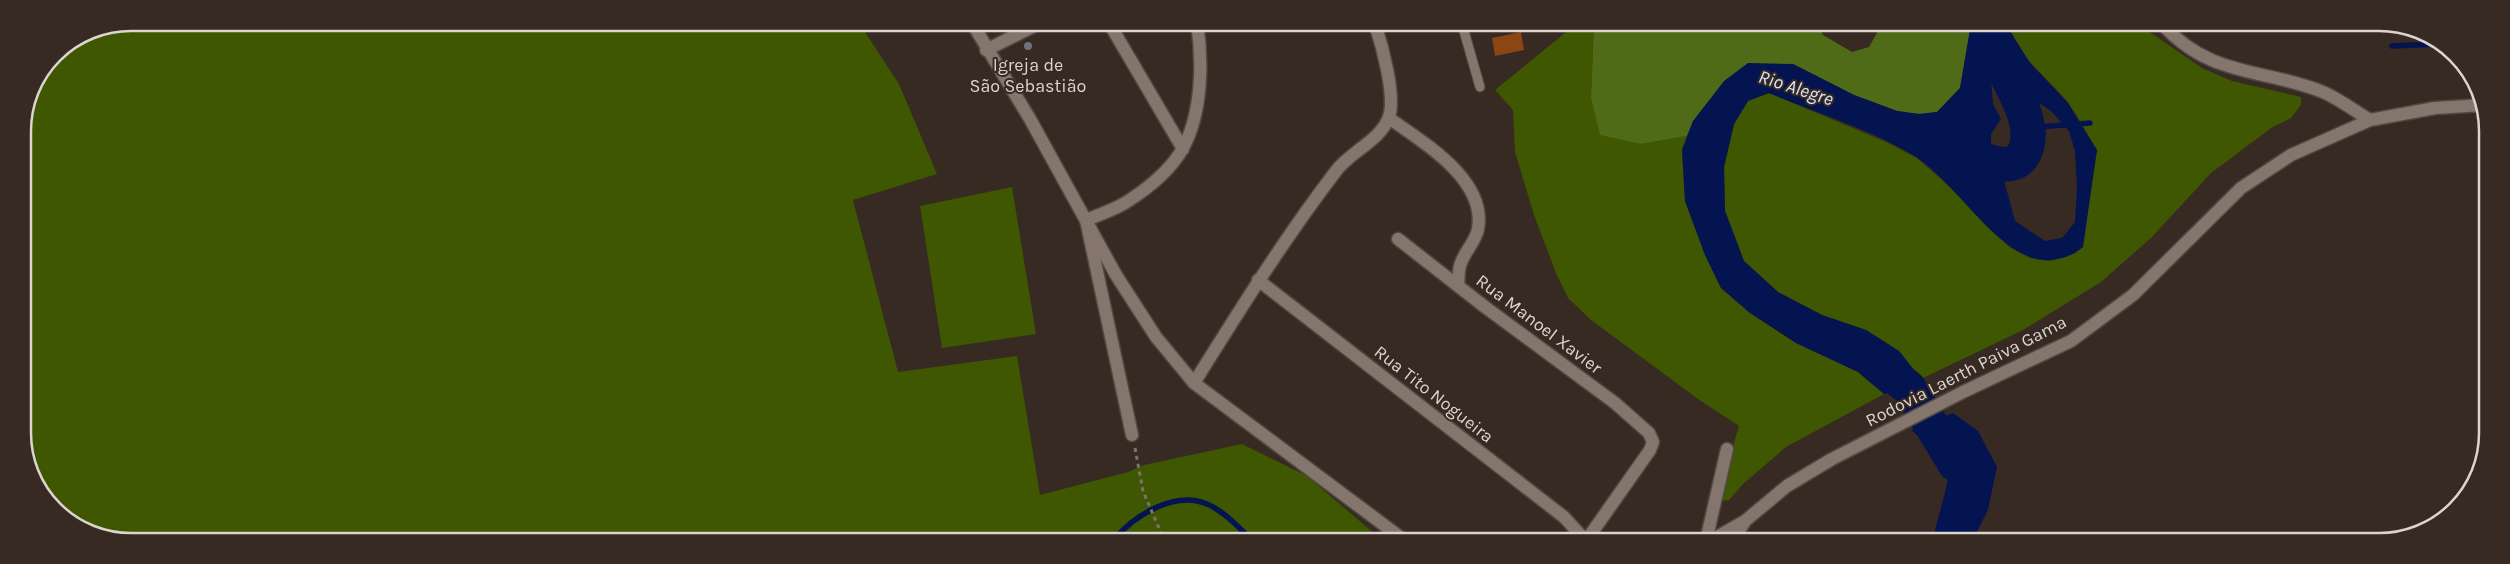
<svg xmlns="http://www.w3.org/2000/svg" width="2510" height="564" font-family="Karla,sans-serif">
	<rect width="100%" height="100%" fill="#362a23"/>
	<path fill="#3e5700" d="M132 23H859L899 84 937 174 853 200 898 372 1017 356 1040 495 1128 472 1144 465 1242 444 1307 476 1382 540 111 539 55 510 25 454 23 125 31 90 55 54 90 31Z
		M1576 24H1594L1591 97 1641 144 1687 136 1682 150 1685 201 1705 255 1721 288 1750 313 1796 343 1858 372 1884 394 1786 447 1743 484 1729 500 1721 501 1719 493 1739 426 1698 399 1591 320 1568 298 1556 273 1534 215 1515 152 1513 110 1495 90Z
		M2010 24H2138L2202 68 2232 81 2301 97V105L2291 118 2271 128 2211 173 2151 238 2101 282 2023 330 1921 379 1899 351 1866 330 1822 315 1778 292 1744 261 1725 211 1724 167 1734 124 1748 101 1769 93 1886 142 1917 158 1952 189 2009 247 2030 258 2050 261 2076 253 2097 150C2087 135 2079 118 2069 104 2053 81 2012 54 2010 24Z
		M1012 187 1036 334 942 348 920 206Z"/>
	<path fill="#506b18" d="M1594 24H1818L1823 35 1852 52 1869 47 1882 24H1971L1960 88 1937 112 1919 114 1897 111 1854 95 1793 64 1693 121 1687 136 1641 144 1600 135 1591 97Z"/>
	<path fill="#041450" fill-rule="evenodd" d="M1971 24H2010V31L2030 63 2068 103 2097 150 2083 247C2069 259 2047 264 2030 257 1989 242 1954 182 1916 157 1875 131 1814 112 1769 93L1748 101 1734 124 1724 167 1725 211 1744 261 1778 292 1822 315 1866 330 1899 351 1921 379 1884 394 1858 372 1796 343 1750 313 1721 288 1705 255 1685 201 1682 150 1693 121 1724 81 1748 63 1793 64 1854 95 1897 111 1919 114 1937 112 1960 88ZM2002 71 2026 94 2051 111 2069 131 2075 151 2077 187 2075 222 2062 238 2045 241 2015 221 2001 169 1991 143V134L2001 119 1993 104 1991 79Z
		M1953 413 1978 431 1997 467 1988 510 1972 541H1933C1937 516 1947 494 1949 468L1934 450 1911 430Z"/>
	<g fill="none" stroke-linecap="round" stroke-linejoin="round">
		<path stroke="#041450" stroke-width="5.5" d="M2392 46 2437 44
			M2027 128 2090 123
			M1114 540C1133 516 1175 490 1207 504 1224 511 1239 528 1252 540"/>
		<path stroke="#041450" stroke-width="35" d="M1954 146C1972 154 2013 180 2025 151 2041 114 1992 66 1989 28
			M1869 356 1909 388 1955 464"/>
	</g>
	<path fill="#8b4614" d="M1478 24H1494L1479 28Z
		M1521 32 1524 50 1495 56 1492 38Z"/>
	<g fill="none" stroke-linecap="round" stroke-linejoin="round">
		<defs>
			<path id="lane" d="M1462 24 1480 87"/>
			<path id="street" d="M1109 23 1183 149
				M986 50 1040 23
				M1389 118C1422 142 1487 179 1478 229 1476 241 1465 251 1461 263 1458 269 1459 278 1458 286
				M1398 239 1485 307 1615 403 1649 433 1653 442 1650 450 1586 541
				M1258 280 1564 517 1586 541
				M1194 383C1239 311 1284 239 1336 171 1350 152 1381 140 1389 117 1396 96 1382 45 1375 24
				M1132 435 1086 220C1099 215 1113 210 1125 203 1146 190 1171 170 1183 148 1202 113 1203 62 1197 23
				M1706 541 1727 449"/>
			<path id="secondary" d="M972 23 1030 119 1116 275 1156 337 1194 383 1404 540
				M2162 24C2211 78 2263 68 2323 92 2339 99 2355 111 2370 120
				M1710 541 1745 521 1787 486 1832 459 1963 392 2071 341 2133 295 2241 188 2291 155 2370 120 2435 108 2483 105
				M1732 541 1744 523"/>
		</defs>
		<use href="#lane" stroke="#524843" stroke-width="11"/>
		<use href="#street" stroke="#524843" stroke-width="15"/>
		<use href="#secondary" stroke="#524843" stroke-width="15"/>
		<path stroke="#7d726c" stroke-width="3" stroke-dasharray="4 4" stroke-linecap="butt" d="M1135 448 1143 491 1164 540"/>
		<use href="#lane" stroke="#84756d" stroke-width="9"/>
		<use href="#street" stroke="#84756d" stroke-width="12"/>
		<use href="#secondary" stroke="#84756d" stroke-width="12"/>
	</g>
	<circle fill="#6b7280" stroke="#362a23" stroke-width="2" cx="1028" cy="46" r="5"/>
	<g text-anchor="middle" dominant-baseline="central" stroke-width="4" stroke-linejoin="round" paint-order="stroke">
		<g font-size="18" fill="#dcd4cf" stroke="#362a23">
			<text x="1028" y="65">Igreja de<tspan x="1028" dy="21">São Sebastião</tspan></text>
		</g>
		<g font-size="18" fill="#dcd4cf" stroke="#362a23">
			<text transform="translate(1539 324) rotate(37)">Rua Manoel Xavier</text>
			<text transform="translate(1966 371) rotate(-27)">Rodovia Laerth Paiva Gama</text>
			<text transform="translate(1434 394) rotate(38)">Rua Tito Nogueira</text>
		</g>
		<g font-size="19" font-style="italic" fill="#dbe4f8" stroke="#362a23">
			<text transform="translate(1796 88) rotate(18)">Rio Alegre</text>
		</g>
	</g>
	<path d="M0 0H2510V564H0ZM131 31H2379A100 100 0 0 1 2479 131V433A100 100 0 0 1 2379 533H131A100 100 0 0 1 31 433V131A100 100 0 0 1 131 31Z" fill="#362a23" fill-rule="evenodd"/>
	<path fill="none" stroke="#dcd4cf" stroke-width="2.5" d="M131 31H2379A100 100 0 0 1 2479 131V433A100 100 0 0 1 2379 533H131A100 100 0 0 1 31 433V131A100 100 0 0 1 131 31Z"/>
</svg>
